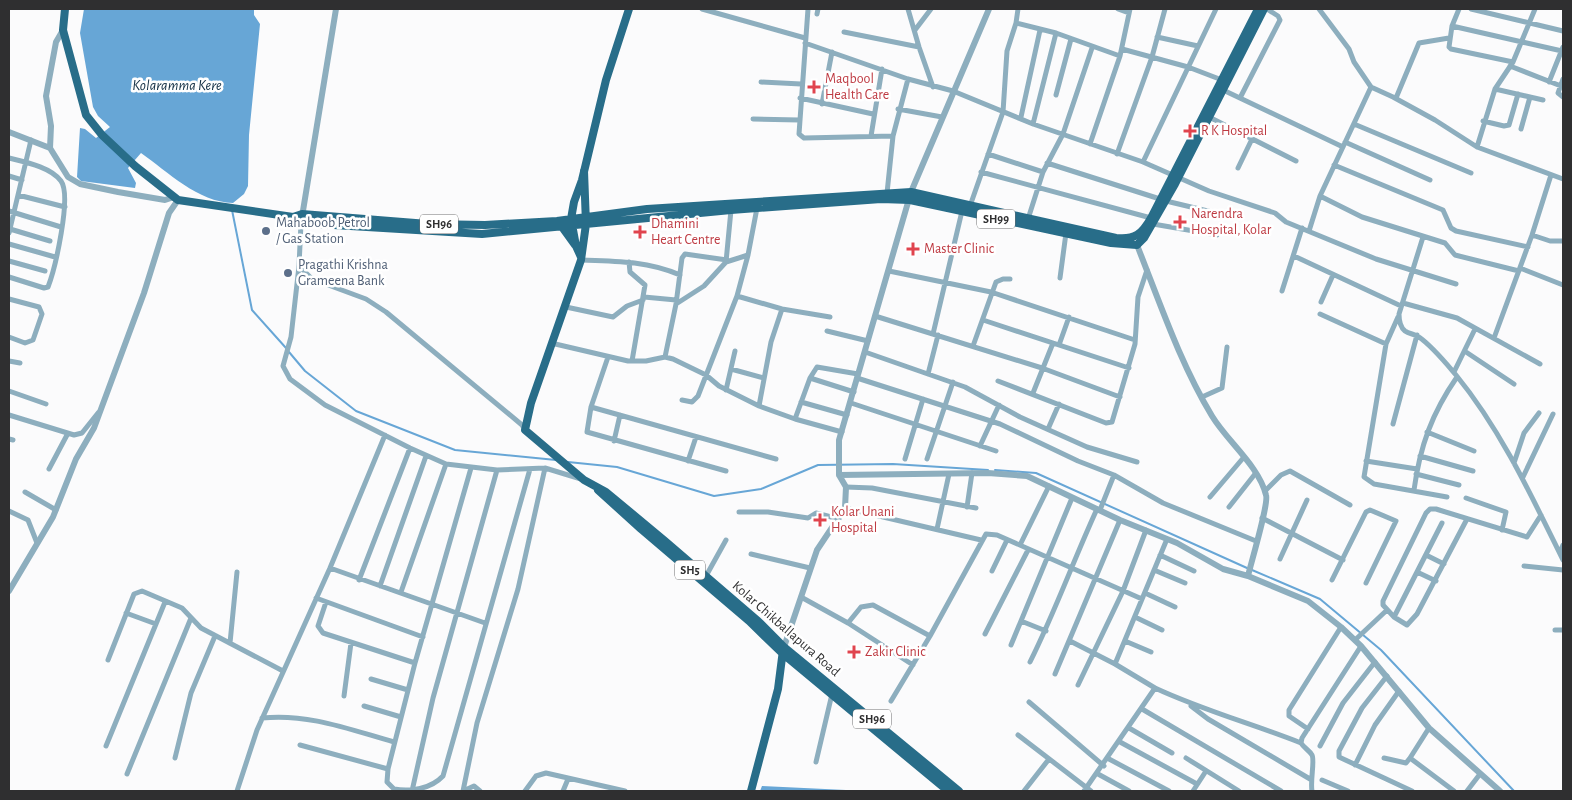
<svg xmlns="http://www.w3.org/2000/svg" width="1572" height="800" font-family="'Alegreya Sans',sans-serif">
	<rect width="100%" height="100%" fill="#fbfbfc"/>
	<path fill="#67a6d6" d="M84 9H254V15L260 24 249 135 248 186 244 194 233 203C198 202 168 172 141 153L128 168 136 183 135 188 81 181 77 177 80 128 85 129 96 138 110 127 98 116 93 107 80 33Z
		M762 786 867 791H760Z"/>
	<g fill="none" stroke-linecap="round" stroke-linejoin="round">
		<path stroke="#67a6d6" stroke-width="2" d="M232 210 252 310 286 348
			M289 352 305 371 356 411 455 450 556 460
			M568 462 617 467 714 496 761 489 818 465 893 464 988 470
			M995 470 1036 473 1247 568
			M1252 570 1320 599 1381 650 1514 791"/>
		<path stroke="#8daebe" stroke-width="5" d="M702 9 805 38
			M808 9 799 134 804 138 893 136
			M908 9 919 47 933 87
			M1118 9 1129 13
			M1319 9 1349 49 1354 62 1371 87 1393 97 1435 120 1477 147 1563 179
			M1459 9 1452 26 1449 47 1451 49 1513 62
			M1471 9 1563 31
			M817 14 818 9
			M1016 23 1018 9
			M1452 26 1562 51
			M915 30 931 9
			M844 32 919 47
			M1157 37 1198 46
			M805 43 908 79 953 91 1033 124 1143 162 1209 191 1275 213 1286 222 1376 259 1456 284
			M1122 49 1188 67 1222 80
			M1510 66 1561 86
			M1563 79 1558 93 1563 97
			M761 82 801 84
			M1549 82 1563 47
			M1495 89 1543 100
			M1223 90 1343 147
			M1056 95 1071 39
			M800 98 873 114
			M1240 98 1280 20 1278 16 1267 9
			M1396 98 1419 43 1449 38
			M822 104 832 52
			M898 109 942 117
			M1021 117 1040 30
			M1209 117 1296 161
			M753 119 799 120
			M1483 121 1504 126 1509 125 1518 94
			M1033 124 1056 33
			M1354 124 1471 173
			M1521 129 1530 97
			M871 136 882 69
			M1345 142 1430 180
			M1090 144 1120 56 1130 9
			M1477 147 1495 89 1513 62 1535 9
			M988 154 1043 172
			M1117 154 1152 57 1165 9
			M9 158C25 162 51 167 61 181 72 196 55 269 48 287L44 288 9 277
			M1143 162 1216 9
			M1047 163 1160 199
			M1334 165 1443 210 1451 228 1456 231 1528 247
			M1238 168 1252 139
			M981 172 1151 218
			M9 176 22 180
			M887 193 893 136 908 79
			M18 195 65 207
			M1320 196 1362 217 1445 243 1455 255 1519 271
			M1166 201 1216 213
			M970 206 1003 112 1007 51 1016 23 1056 33 1120 56
			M9 211 61 227
			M1028 219 1043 172 1063 134 1092 48
			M301 223 299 266 291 337 283 366 290 379 325 405 410 448 446 464 497 470 545 468 581 479
			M1153 224 1217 235
			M10 229 50 241
			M1309 231 1320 196 1371 87
			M9 233 31 140
			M1532 235 1550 241H1563
			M1423 237 1399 314C1399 320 1400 327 1405 331 1409 334 1415 334 1419 337 1433 347 1445 362 1456 375 1501 430 1532 497 1563 560
			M9 244 55 257
			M1294 256 1401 306
			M581 260C615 261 648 261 680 275
			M9 261 45 271
			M629 262 630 272 645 285 632 361
			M726 262 731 210
			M299 266 312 279 366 299 386 312 522 425 525 430
			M1520 268 1563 285
			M889 271 991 292 1135 340
			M1060 278 1066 233
			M1282 291 1302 228
			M737 296 782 309 830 317
			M644 297 676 300
			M9 299 39 307 42 314 33 340 25 343 9 337
			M1321 302 1333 275
			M1403 303 1457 318 1540 364
			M676 304 682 258 685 254 727 260
			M566 307 613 317 627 306 643 300
			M1320 314 1386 344
			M875 316 1042 368 1120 397
			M1398 317 1386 344 1364 477 1374 484 1447 497
			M983 320 1129 368
			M827 331 868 341
			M933 334 962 211
			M1494 338 1532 235 1551 175
			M551 343 628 361H646L665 357 673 359 706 375 719 386 759 406 795 419 842 432
			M1059 345 1069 317
			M973 346 996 282 1003 279H1010
			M865 352 965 387 1020 417 1087 447 1137 462
			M1466 352 1514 384
			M608 357 591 407 587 432 726 471
			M665 357 676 304 704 286 726 262 748 255
			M9 361 20 363
			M731 369 764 378
			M1454 372 1475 329
			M928 374 938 335
			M810 378 854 392
			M857 378 1000 424 1078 461 1114 475 1163 503 1256 541
			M998 381 1106 423 1112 422 1135 344 1138 297 1147 270
			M726 390 735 351
			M9 391 46 404
			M1033 393 1053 343
			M1202 397 1222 388 1227 347
			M682 400 692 402 698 396 737 296 748 255 757 208
			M801 402 847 415
			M851 403 996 451
			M759 406 771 342 782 309
			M591 407 776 459
			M9 415 74 435 82 433 98 413
			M795 419 810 378 817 367 858 374
			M1393 424 1417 335
			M1048 429 1059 404
			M1427 432 1474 451
			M9 439 13 440
			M614 441 620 415
			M980 446 999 405
			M1420 456 1473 471
			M905 459 923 399
			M927 459 953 382
			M688 461 696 437
			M1366 461 1417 469
			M1514 463 1524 433 1539 413
			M49 469 67 435
			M1416 474 1459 485
			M1523 477 1553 414
			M846 487 872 488 976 508
			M1414 490C1420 446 1432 413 1457 377
			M1265 491 1281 475 1290 471 1350 505
			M25 492 56 510
			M1210 497 1244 457
			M1466 498 1506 512 1502 530
			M967 507 972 473
			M1229 507 1255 474
			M845 508 981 540
			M1100 510 1114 475
			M9 511 28 520 37 543
			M739 512H768L808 518 816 513 839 519
			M1262 518 1343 560
			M1467 519 1417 614 1407 625 1394 617 1383 605V601L1426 513 1430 509H1436L1527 537 1541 515
			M937 529 949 474
			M1020 545 1049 486
			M1560 553 1563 545
			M751 554 810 568
			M1160 555 1194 571
			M1426 555 1444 564
			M1280 559 1307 500
			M1524 566 1563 570
			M330 568 485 623
			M1154 570 1185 583
			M992 571 1007 540
			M1417 572 1436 581
			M706 576 726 540
			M359 580 410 448
			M1332 580 1366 512 1370 510 1396 521 1366 583
			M380 586 426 456
			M401 592 446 464
			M1145 593 1175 607
			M801 597 848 623 913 665
			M316 598 423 637
			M326 602 318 626 323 633 415 663
			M126 613 156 624
			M1135 617 1162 630
			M1394 617 1442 523
			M1021 621 1046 631
			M848 623 861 607 873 605 930 636
			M1555 630H1563
			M985 634 1028 550
			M1355 640 1387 610
			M1070 641 1115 664
			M1125 641 1151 652
			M230 643 237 572
			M1011 645 1072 498
			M108 660 134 594 142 591 182 608 201 628 283 671
			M1030 662C1055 612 1074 559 1097 509
			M1055 674 1120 520
			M1387 676 1362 708 1339 751V757L1412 791
			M371 679 408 690
			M1078 685 1123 591 1146 530
			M1155 688C1202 710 1253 724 1301 743
			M344 696 351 643
			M891 701 930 636 986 534 997 535 1142 599
			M1029 702 1104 766
			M364 706 401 717
			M1191 706 1208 719 1310 779
			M1142 709 1281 791
			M262 718C308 713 351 730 394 742
			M1129 728 1172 753
			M1429 728 1410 758 1454 791
			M1308 729 1289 716V710L1341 627
			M1018 735 1091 791
			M1120 742 1197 784
			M300 745 388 769 387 782 394 789C410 792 431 789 443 776L530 469
			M106 746 165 602
			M1320 746 1343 703 1375 662
			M175 758 191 693 215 636
			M1186 758 1239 791
			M1384 758 1406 763 1410 758
			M1109 759 1169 791
			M816 762 832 694
			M1355 765 1375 725 1399 691
			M388 769 415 663 471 468
			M127 774 191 618
			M1098 774 1129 791
			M1322 780 1348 791
			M237 791 257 730 330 568 385 435
			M412 791 433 698 497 470
			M463 791 477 723 518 589 545 468
			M463 791 474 786 480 791
			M525 791 536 776 546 773 625 791
			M563 791 568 779
			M1024 791 1049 759
			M1084 791 1155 688 1115 664 1167 539
			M1193 791 1206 771
			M1312 791C1310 781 1315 760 1312 755 1309 750 1304 748 1301 743L1302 738 1361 646
			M1467 791 1480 774"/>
		<path stroke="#8daebe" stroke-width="6" d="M63 30 56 42 46 96 51 126 50 148 68 177 80 184 118 192 165 200 174 197
			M9 132 50 148
			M301 223 336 9
			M1137 245C1160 303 1180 363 1212 416 1227 441 1259 466 1266 495 1269 503 1251 563 1248 576L1308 601 1341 627 1361 646 1429 728 1500 791
			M839 475 988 473 1027 476 1120 520 1177 543 1223 569 1248 576
			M9 591 53 517 76 459 94 428 144 293 169 213 178 200
			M784 647 817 550 845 508 846 487 839 475V440L911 192 989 9"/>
		<path stroke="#286d89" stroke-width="8" d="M65 9 63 30 86 115 102 135 135 166 178 200 293 217 301 223 482 234 731 210 881 199 910 200 1111 243 1137 245 1144 238 1175 184 1264 9
			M584 171 586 224 581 260 531 403 525 430 584 480 606 492 665 541 758 621 784 647 959 791
			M293 217 302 214 428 224 485 225 557 221 647 209 911 192 1116 238C1135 240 1142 234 1151 218L1258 9
			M562 227 575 245
			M581 257 576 246 571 219 574 202 582 180 606 80 629 9
			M598 490 641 529 749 621 783 654 948 791
			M751 791 778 689 783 650"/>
	</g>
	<g fill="#e0444e" stroke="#fff" stroke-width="2">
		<path d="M811.5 79.5h5v5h5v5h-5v5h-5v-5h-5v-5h5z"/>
		<path d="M1187.5 123.5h5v5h5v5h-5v5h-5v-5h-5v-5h5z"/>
		<path d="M1177.5 214.5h5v5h5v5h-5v5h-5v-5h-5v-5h5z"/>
		<path d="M637.5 224.5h5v5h5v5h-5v5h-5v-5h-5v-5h5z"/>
		<path d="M910.5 241.5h5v5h5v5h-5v5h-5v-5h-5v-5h5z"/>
		<path d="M817.5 512.5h5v5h5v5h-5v5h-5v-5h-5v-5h5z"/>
		<path d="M851.5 644.5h5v5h5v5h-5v5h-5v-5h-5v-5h5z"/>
	</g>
	<g fill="#5c6f8a" stroke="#fff" stroke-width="2">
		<circle cx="266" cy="231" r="5"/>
		<circle cx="288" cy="273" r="5"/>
	</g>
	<g text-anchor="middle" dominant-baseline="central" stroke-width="5" stroke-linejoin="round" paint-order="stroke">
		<g fill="#fff" stroke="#6d6d6e" stroke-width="1">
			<rect x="977" y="209.5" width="38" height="19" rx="4"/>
			<rect x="420" y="214.5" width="38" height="19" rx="4"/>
			<rect x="675" y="560.5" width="30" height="19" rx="4"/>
			<rect x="853" y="709.5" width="38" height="19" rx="4"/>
		</g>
		<g font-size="12" font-weight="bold" fill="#2f2f30">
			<text x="996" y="219">SH99</text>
			<text x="439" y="224">SH96</text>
			<text x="690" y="570">SH5</text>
			<text x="872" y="719">SH96</text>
		</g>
		<g font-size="14" fill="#be3a42" stroke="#fff" text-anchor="start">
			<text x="825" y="79">Maqbool<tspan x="825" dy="16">Health Care</tspan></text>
			<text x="1201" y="131">R K Hospital</text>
			<text x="1191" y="214">Narendra<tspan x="1191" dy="16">Hospital, Kolar</tspan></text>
			<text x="651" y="224">Dhamini<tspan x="651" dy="16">Heart Centre</tspan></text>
			<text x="924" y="249">Master Clinic</text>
			<text x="831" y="512">Kolar Unani<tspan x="831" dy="16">Hospital</tspan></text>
			<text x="865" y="652">Zakir Clinic</text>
		</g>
		<g font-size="14" fill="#4e5e75" stroke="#fff" text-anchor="start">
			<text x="276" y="223">Mahaboob Petrol<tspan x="276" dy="16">/ Gas Station</tspan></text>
			<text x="298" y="265">Pragathi Krishna<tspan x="298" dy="16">Grameena Bank</tspan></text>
		</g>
		<g font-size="14" fill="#2f2f30" stroke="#fff">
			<text transform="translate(786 629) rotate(41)">Kolar Chikballapura Road</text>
		</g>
		<g font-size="15" font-style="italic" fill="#122e43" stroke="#fff">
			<text x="177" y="85">Kolaramma Kere</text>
		</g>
	</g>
	<rect width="1572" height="800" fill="none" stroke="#2f2f30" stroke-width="20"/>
</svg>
